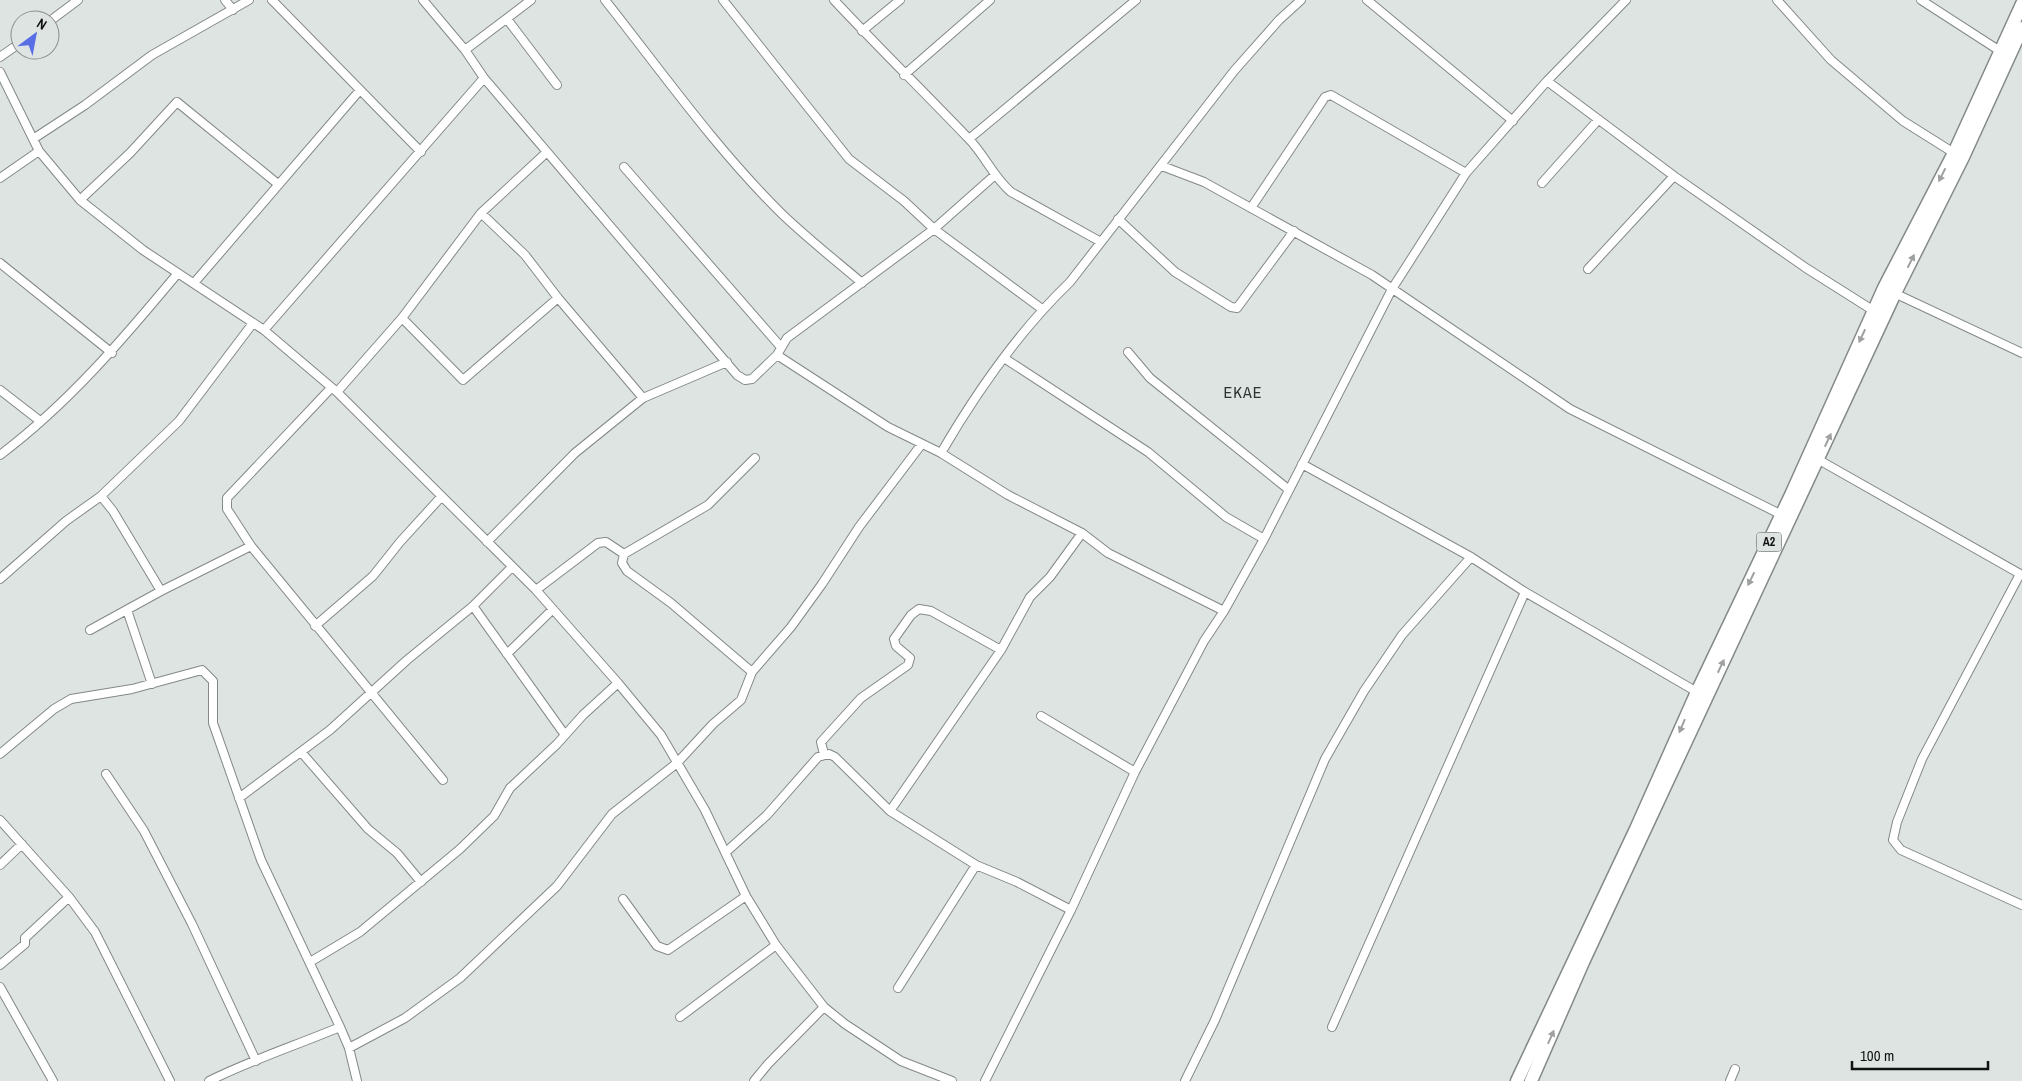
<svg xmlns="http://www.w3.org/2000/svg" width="2022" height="1081" font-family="'Archivo Narrow',sans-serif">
	<rect width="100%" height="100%" fill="#dde4e1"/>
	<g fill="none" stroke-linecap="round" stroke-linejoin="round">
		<defs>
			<path id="minor" d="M225 0 233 10
				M272 0 421 152
				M423 0 465 50 484 78 737 375 745 380 752 379 777 355 888 427 941 453 1008 495 1082 533 1108 553 1224 611
				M605 0C662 72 716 149 782 214 807 238 835 260 862 283
				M723 0 849 159 904 201 934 229 1042 309
				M834 0C878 47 924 92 968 138 985 155 993 177 1011 192L1101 242
				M1367 0 1513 121
				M1777 0 1831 60 1903 121 1954 153
				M1921 0 2000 51
				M507 19 557 85
				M50 21 78 0
				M862 31 900 0
				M465 50 531 0
				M0 57 20 43
				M0 72 39 151 80 200 143 250 264 330 337 392 536 590 618 683 661 735 705 810 746 896 776 945 824 1007 845 1024 901 1061 952 1081
				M904 75 990 0
				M1547 81 1674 176 1806 268 1874 311
				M33 139 85 105 152 55 249 0
				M969 139 1136 0
				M1162 166 1204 182 1372 275 1570 409 1782 515
				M624 167 780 346
				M0 178 39 151
				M1542 183 1598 120
				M80 200 130 153 177 102 278 184
				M1251 208 1325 97 1331 95 1466 173
				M481 213 525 255 558 298 643 398 727 362
				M1118 219 1175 272 1231 307 1237 308 1294 231
				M0 263 112 353
				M1588 269 1674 176
				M194 283 360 90
				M1892 292 2022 353
				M402 318 463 380 558 298
				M264 330 484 78
				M1128 352 1150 378 1288 489
				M777 355 787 338 934 229 995 175
				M1004 358 1148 452 1226 517 1264 539
				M0 390 40 421
				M337 392 402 318 481 213 547 152
				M941 453C977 391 1018 332 1070 282L1234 71 1279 20 1301 0
				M0 455C69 403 123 339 178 273
				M1819 460 2022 575
				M1302 464 1471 557 1525 592 1697 692
				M101 496 113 511 161 591
				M487 542 575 453 643 398
				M251 546 227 509V498L331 388
				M2020 574 1922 759 1897 822 1893 840 1901 850 2022 905
				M0 579 66 521 101 496 179 421 253 323
				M536 590 598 543 606 542 624 554
				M473 606 565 735
				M127 610 152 684
				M315 626 373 576 400 542 441 497
				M90 630 161 591 251 546 443 780
				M507 654 553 609
				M752 672 671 603 627 571 622 563 624 554 708 505 755 458
				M1041 716 1135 772
				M302 753 368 829 397 853 421 882
				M0 754 54 709 71 699 132 689 202 670 213 681V723L261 860 340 1027 349 1048 357 1081
				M824 754 821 742 861 698 908 665 910 658 896 646 894 639 911 615 919 609 931 611 1001 650
				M106 774 144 831 192 924 256 1061
				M239 798 330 730 407 660 473 606 512 567
				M890 811 1001 650 1030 597 1050 577 1082 533
				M0 820 69 897 95 932 170 1081
				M726 852 767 815 818 757 829 754 835 757 890 811 976 865 1017 882 1071 910
				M0 865 22 844
				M623 899 657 946 668 950 746 896
				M310 962 360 932 460 849 494 816 510 788 557 744 583 715 618 683
				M0 965 25 944V938L69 897
				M0 987 53 1081
				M898 988 976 865
				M680 1017 776 945
				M1332 1027 1525 592
				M349 1048 405 1018 460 978 557 886 612 814 677 763 713 724 741 700 752 672 791 627 822 584 859 527 921 445
				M209 1081C251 1060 297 1045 340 1027
				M754 1081 768 1064 824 1007
				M985 1081 1071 910 1135 772 1204 641 1224 611 1264 539 1392 289 1466 173 1547 81 1626 0
				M1185 1081 1215 1020 1325 759 1364 691 1402 635 1471 557
				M1730 1081 1735 1069"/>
			<path id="trunk" d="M1517 1081 1636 829 1697 692 1791 495 1884 288 1954 153 2022 4
				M1531 1081 1583 962 1895 293 1963 157 2022 28"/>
		</defs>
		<use href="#minor" stroke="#838986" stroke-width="10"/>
		<use href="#trunk" stroke="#838986" stroke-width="15"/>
		<use href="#minor" stroke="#fff" stroke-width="8"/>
		<use href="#trunk" stroke="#fff" stroke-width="12"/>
	</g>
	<defs><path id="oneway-solid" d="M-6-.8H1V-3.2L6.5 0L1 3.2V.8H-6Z" transform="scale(1.25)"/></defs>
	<g fill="#9fa0a0">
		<use href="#oneway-solid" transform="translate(1942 175) rotate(117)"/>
		<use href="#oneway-solid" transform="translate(1911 261) rotate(-63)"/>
		<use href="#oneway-solid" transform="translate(1862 336) rotate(115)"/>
		<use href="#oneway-solid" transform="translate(1828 440) rotate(-65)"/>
		<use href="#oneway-solid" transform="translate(1751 579) rotate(116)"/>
		<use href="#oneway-solid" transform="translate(1721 666) rotate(-65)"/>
		<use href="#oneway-solid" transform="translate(1682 726) rotate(113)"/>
		<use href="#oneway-solid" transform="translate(1551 1037) rotate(-66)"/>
	</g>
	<g text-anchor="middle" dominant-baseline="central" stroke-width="4.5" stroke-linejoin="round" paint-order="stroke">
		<rect fill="#dde4e1" stroke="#4e514f" stroke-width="1" x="1756.5" y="532.5" width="25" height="19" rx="4"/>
		<g font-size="12" font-weight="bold" fill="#101211">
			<text x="1769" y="542">A2</text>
		</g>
		<g font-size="16" letter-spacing="1" fill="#2e3330" stroke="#dde4e1">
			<text x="1243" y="392">EKAE</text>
		</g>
	</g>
	<g transform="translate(35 35) rotate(32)"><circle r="24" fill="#dde4e1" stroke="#8b908e"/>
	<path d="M0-4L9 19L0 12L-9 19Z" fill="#586ee5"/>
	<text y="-8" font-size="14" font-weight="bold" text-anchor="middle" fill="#101211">N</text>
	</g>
	<path d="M1852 1061v8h136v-8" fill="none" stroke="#101211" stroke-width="2.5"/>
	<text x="1860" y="1061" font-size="15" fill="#101211" stroke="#dde4e1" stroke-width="4" paint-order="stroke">100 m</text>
</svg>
